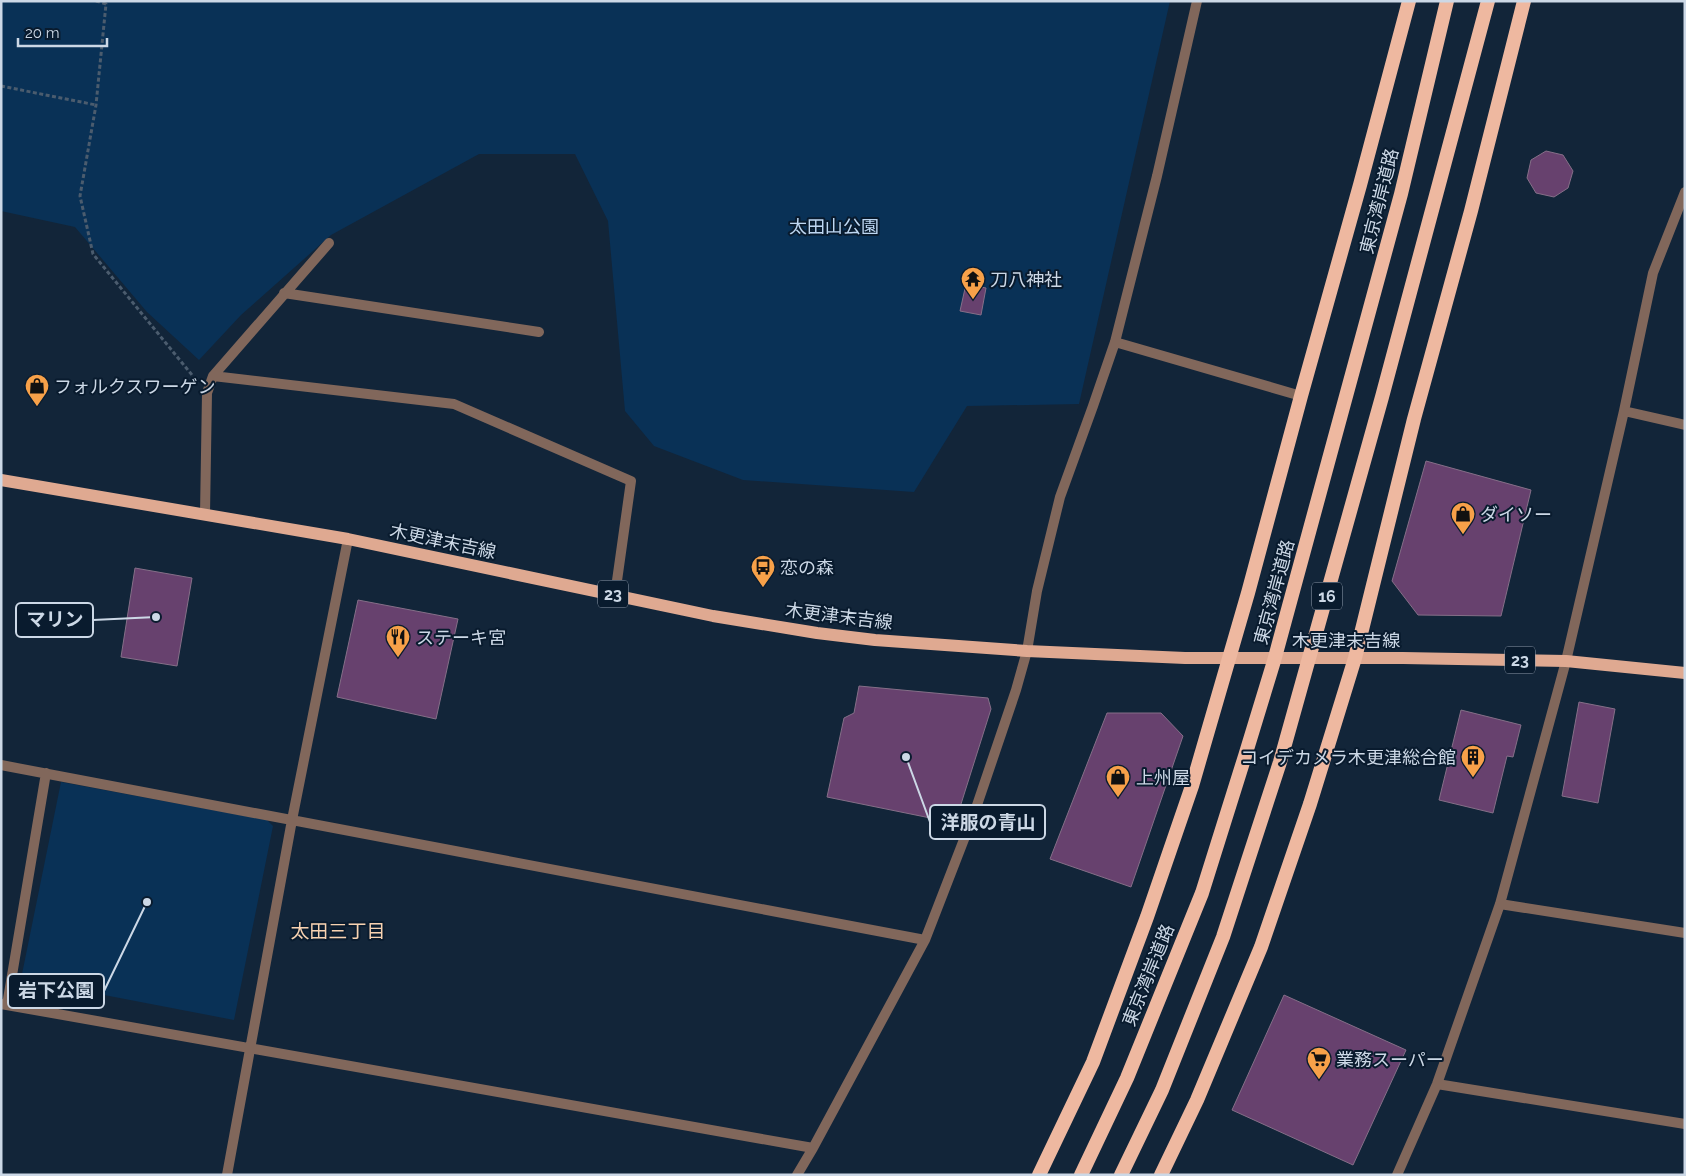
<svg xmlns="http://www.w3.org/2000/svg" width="1686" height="1176" font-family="Raleway,'Noto Sans JP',sans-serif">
	<rect width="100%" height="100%" fill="#122539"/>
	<path fill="#093156" d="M1 1H1170L1079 404 967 406 914 492 743 480 654 446 625 411 608 221 575 154H479L331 235 241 315 199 360 147 312 75 227 1 211Z
		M61 782 267 820 273 826 234 1020 21 979Z"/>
	<path fill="#67416e" stroke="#856f88" d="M1546 151 1563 155 1573 171 1568 188 1554 197 1536 193 1527 178 1531 160Z
		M966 284 986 288 981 315 960 311Z
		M1426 461 1531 490 1501 616 1418 615 1392 581Z
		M135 568 192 578 177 666 121 657Z
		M358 600 458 619 436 719 337 697Z
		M859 686 988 698 991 709 955 823 827 797 844 718 854 713Z
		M1579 702 1615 709 1598 803 1562 796Z
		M1461 710 1521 725 1513 757 1507 756 1493 813 1439 800Z
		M1107 713H1161L1183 736 1131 887 1050 859Z
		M1284 995 1406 1050 1353 1165 1232 1110Z"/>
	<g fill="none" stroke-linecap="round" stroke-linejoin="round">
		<path stroke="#4b5c6e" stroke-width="3" stroke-dasharray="4 2.5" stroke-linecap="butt" d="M96 1 106 4 96 105 80 196 93 254 192 375
			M1 86 96 105"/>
		<path stroke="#81675b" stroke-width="10" d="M284 293 539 332
			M1115 342 1301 396
			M213 376 329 243
			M1624 411 1685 425
			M205 514 207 393 213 376 454 404 631 481 615 595
			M1 765 925 940
			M1500 904 1685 933
			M1 1004 813 1148
			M7 1005 46 773
			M1437 1084 1685 1124
			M227 1175 292 820 348 539
			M797 1175 813 1148 925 940 975 811 1016 690 1027 651 1037 591 1060 497 1093 406 1115 342 1157 176 1197 1
			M1397 1175 1437 1084 1500 904 1566 661 1624 411 1653 273 1685 192"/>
		<path stroke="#dfa991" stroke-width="12" d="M1 480 348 539 713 616 817 633 875 640 1027 651 1185 658H1403L1566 661 1685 673"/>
		<path stroke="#eeb8a0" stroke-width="14" d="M1039 1175 1093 1062 1147 917 1192 786 1248 593 1301 396 1360 185 1409 1
			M1161 1175 1197 1100 1261 947 1310 804 1355 658 1414 419 1471 211 1524 1"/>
		<path stroke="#eeb8a0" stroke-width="14" d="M1081 1175 1127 1078 1202 893 1245 756 1274 661 1401 194 1447 1
			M1121 1175 1162 1090 1223 937 1280 762 1382 397 1488 1"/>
	</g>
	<defs>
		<symbol id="temple-pin" viewBox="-11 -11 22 30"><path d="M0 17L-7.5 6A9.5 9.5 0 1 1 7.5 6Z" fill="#f7a149" stroke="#091b2e"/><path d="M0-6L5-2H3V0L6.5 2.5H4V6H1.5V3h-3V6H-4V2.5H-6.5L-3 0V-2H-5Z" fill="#111"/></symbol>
		<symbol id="shop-pin" viewBox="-11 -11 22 30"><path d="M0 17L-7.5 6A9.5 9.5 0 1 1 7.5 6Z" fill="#f7a149" stroke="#091b2e"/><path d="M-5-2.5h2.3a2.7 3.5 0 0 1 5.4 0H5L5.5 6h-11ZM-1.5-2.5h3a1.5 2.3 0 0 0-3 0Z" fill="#111"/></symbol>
		<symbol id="bus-pin" viewBox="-11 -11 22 30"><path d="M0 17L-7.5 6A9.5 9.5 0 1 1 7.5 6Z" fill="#f7a149" stroke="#091b2e"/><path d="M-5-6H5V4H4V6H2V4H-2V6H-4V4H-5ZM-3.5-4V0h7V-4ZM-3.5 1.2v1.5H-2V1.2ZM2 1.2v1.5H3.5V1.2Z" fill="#111"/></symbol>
		<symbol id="restaurant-pin" viewBox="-11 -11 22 30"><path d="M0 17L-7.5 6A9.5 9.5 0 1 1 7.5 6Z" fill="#f7a149" stroke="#091b2e"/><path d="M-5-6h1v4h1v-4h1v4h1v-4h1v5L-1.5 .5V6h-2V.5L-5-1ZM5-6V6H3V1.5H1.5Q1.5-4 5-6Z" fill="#111"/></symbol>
		<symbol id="building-pin" viewBox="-11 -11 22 30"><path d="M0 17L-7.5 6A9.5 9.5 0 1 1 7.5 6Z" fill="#f7a149" stroke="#091b2e"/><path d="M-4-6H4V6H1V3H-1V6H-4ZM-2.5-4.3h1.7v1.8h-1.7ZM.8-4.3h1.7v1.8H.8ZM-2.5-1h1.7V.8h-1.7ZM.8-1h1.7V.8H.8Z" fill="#111"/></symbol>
		<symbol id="supermarket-pin" viewBox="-11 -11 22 30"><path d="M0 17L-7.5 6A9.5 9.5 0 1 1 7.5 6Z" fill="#f7a149" stroke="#091b2e"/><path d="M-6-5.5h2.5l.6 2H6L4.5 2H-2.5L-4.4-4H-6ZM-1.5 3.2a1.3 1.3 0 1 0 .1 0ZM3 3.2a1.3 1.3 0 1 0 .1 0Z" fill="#111"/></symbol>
	</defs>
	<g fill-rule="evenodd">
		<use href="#temple-pin" x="959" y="265" width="28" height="38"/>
		<use href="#shop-pin" x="23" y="372" width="28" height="38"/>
		<use href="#shop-pin" x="1449" y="500" width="28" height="38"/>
		<use href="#bus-pin" x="749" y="553" width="28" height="38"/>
		<use href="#restaurant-pin" x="384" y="623" width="28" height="38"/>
		<use href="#building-pin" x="1459" y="743" width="28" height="38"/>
		<use href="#shop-pin" x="1104" y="763" width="28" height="38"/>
		<use href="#supermarket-pin" x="1305" y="1045" width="28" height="38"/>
	</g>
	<g text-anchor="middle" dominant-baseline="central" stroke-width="4" stroke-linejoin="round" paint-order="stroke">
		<g fill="#091b2e" stroke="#929faf" stroke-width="1">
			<rect x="598" y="580.5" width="30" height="27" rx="4"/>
			<rect x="1312" y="582.5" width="30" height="27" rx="4"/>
			<rect x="1505" y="646.5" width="30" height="27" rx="4"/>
		</g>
		<g font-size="16" font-weight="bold" fill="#ccd8e6">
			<text x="613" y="594">23</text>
			<text x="1327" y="596">16</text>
			<text x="1520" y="660">23</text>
		</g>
		<g font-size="18" fill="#ccd8e6" stroke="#091b2e">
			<text transform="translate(1379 201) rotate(-76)">東京湾岸道路</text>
			<text transform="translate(443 541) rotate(12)">木更津末吉線</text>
			<text transform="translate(1274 592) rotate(-75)">東京湾岸道路</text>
			<text transform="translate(839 616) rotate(7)">木更津末吉線</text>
			<text x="1346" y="640">木更津末吉線</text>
			<text transform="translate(1148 975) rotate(-68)">東京湾岸道路</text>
		</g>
		<g font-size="18" fill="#bed7f2" stroke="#091b2e">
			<text x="834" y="226">太田山公園</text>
		</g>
		<g font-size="18" fill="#ccd8e6" stroke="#091b2e" text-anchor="start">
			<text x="990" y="279">刀八神社</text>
			<text x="54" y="386">フォルクスワーゲン</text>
			<text x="1480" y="514">ダイソー</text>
			<text x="780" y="567">恋の森</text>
			<text x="416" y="637">ステーキ宮</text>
			<text x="1456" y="757" text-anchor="end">コイデカメラ木更津総合館</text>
			<text x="1136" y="777">上州屋</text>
			<text x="1336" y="1059">業務スーパー</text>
		</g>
		<g font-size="19" fill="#f7d2b1" stroke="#091b2e">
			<text x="338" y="931">太田三丁目</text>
		</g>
	</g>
	<path fill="none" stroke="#ccd8e6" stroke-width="2" d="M156 617L93 620M906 757L930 822M147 902L104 991"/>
	<g fill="#ccd8e6" stroke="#091b2e" stroke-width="2">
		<circle cx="156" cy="617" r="5"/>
		<circle cx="906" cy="757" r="5"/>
		<circle cx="147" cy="902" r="5"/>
	</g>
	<g fill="#091b2e" stroke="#ccd8e6" stroke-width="2">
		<rect x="16" y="603" width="77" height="34" rx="5"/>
		<rect x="930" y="805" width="115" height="34" rx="5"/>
		<rect x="8" y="974" width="96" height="34" rx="5"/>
	</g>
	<g font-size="19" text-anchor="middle" font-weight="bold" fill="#ccd8e6">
		<text x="55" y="626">マリン</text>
		<text x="988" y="829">洋服の青山</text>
		<text x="56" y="997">岩下公園</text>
	</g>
	<rect width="1686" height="1176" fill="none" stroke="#ccd8e6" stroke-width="5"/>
	<path d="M18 38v8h89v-8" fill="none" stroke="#ccd8e6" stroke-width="2.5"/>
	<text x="25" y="38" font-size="15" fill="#ccd8e6" stroke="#091b2e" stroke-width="4" paint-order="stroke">20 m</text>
</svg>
